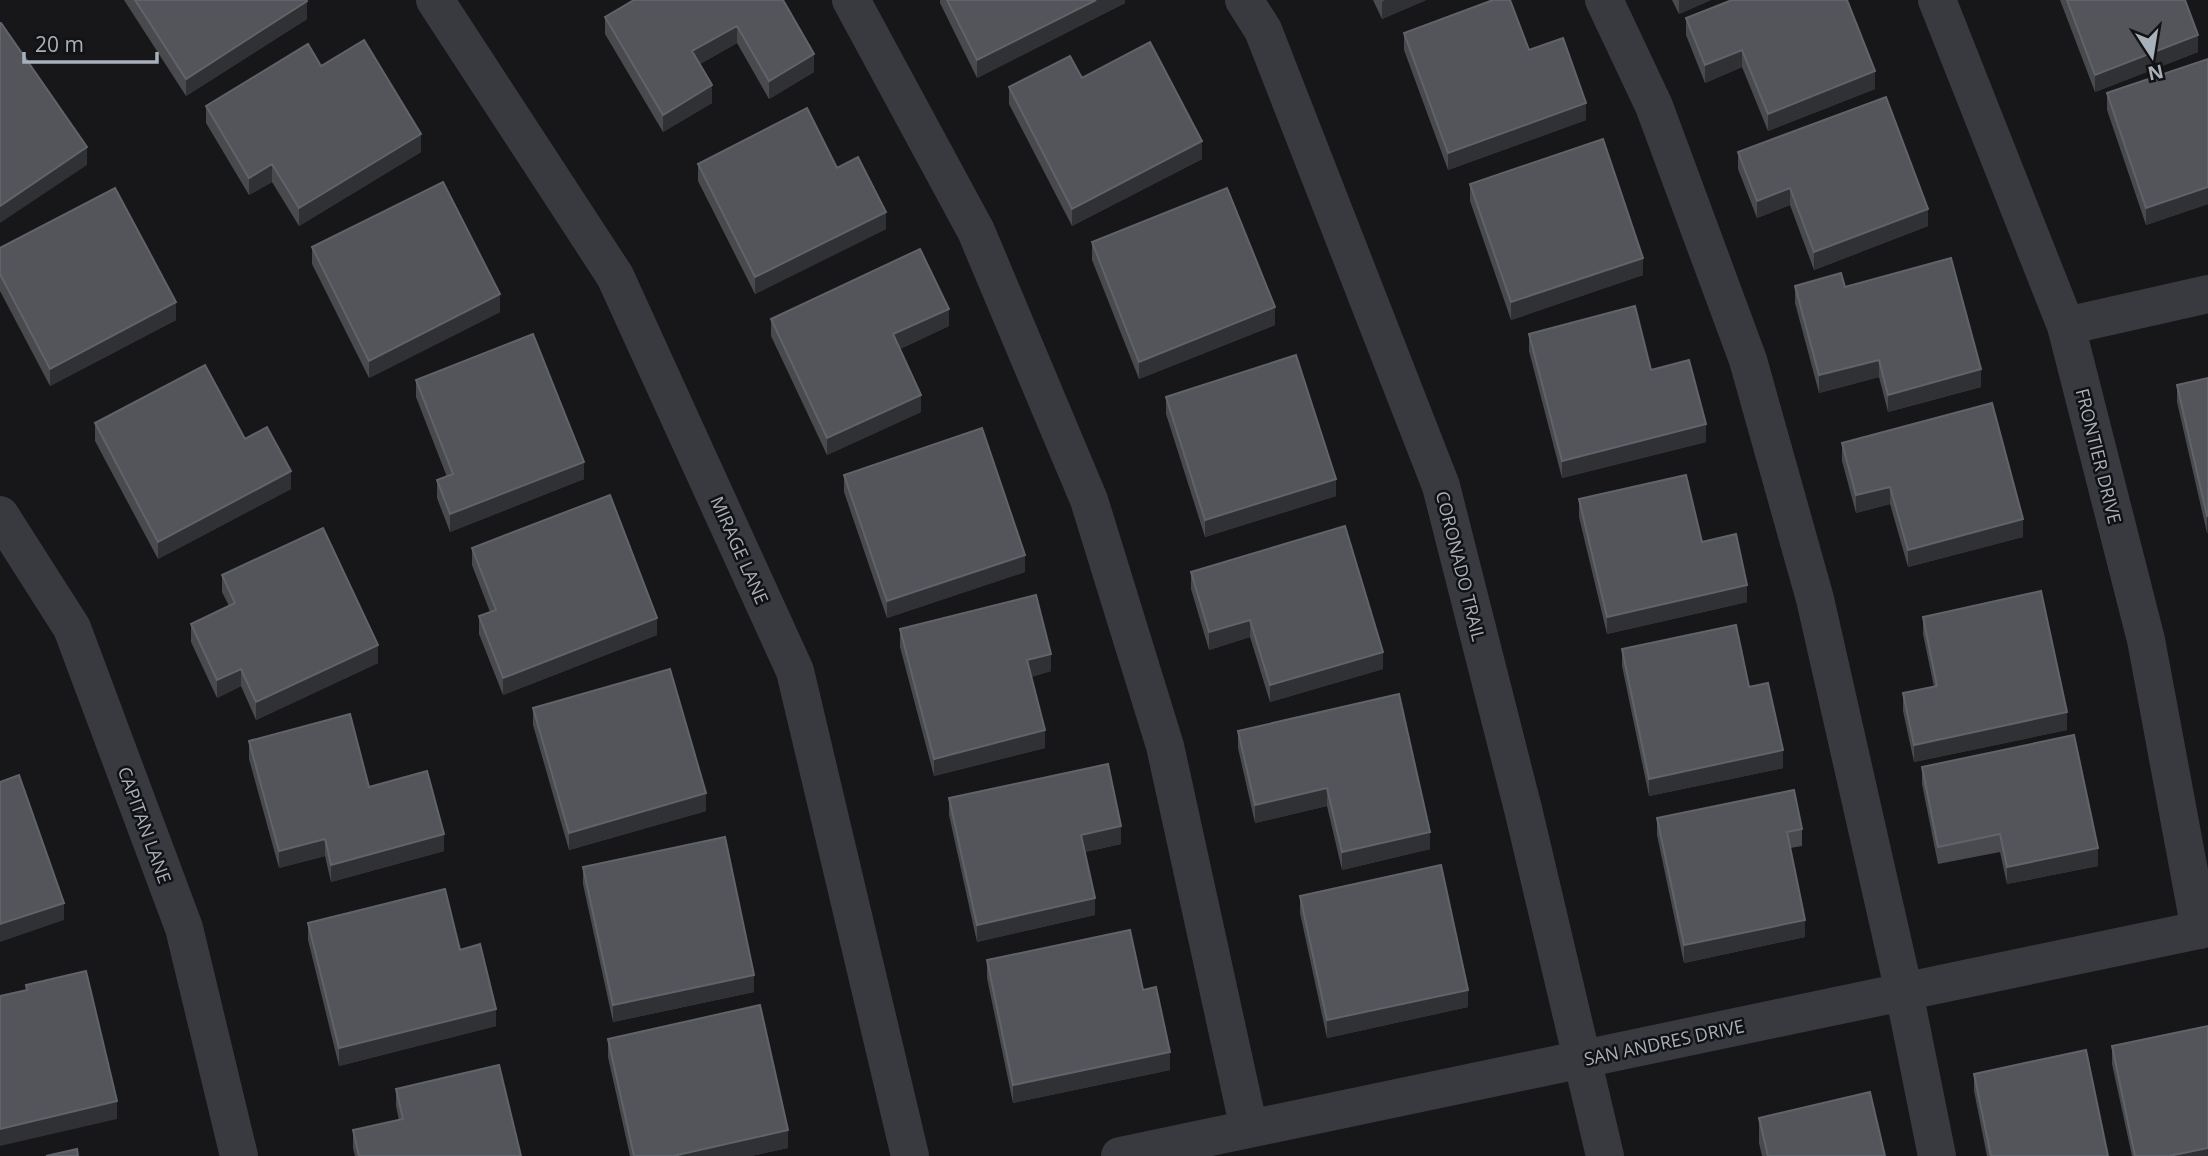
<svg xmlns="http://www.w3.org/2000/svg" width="2208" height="1156" font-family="'Open Sans',sans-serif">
	<rect width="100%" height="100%" fill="#171719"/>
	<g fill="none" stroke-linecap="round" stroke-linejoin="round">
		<path stroke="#383a3f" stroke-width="38" d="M435 0 615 276 795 671 910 1156
			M851 0 976 231 1089 500 1165 746 1249 1129
			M1244 0 1263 30 1441 486 1524 813 1605 1156
			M1604 0 1654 106 1748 360 1815 599 1904 992 1937 1156
			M1937 0 2066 326 2146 640 2200 930
			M2066 326 2208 294
			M0 515 72 628 184 928 239 1156
			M1120 1156 2208 928"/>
	</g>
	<path fill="#484a4e" d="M124 0H306L307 19 186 96Z
		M783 0 814 72 769 99 737 43 700 64 712 103 663 132 605 34V17Z
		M940 0H1125V3L977 78 940 3Z
		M1373 0H1426L1382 19Z
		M1672 0H1711L1679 14Z
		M2060 0H2185L2198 52 2095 92Z
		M1686 18 1875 89 1768 131 1742 67 1705 83 1686 35Z
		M1404 33 1529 50 1586 120 1448 170 1404 50Z
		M2208 59V204L2146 225 2107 110V93Z
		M321 66 421 152 299 226 272 182 249 195 206 123V106Z
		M1082 78 1202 159 1072 226 1009 104V87Z
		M1738 152 1928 226 1814 270 1790 205 1757 218 1738 169Z
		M698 164 837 168 886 229 755 294 698 181Z
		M1470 184 1643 275 1511 320 1470 201Z
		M1092 242 1275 325 1139 379 1092 260Z
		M312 247 500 312 369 378 312 264Z
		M0 248 176 320 50 386 0 291Z
		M1795 286 1845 287 1981 387 1888 412 1879 377 1819 393 1795 303Z
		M771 319 949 326 900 349 921 412 827 455 771 336Z
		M1529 334 1651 370 1706 442 1562 478 1529 351Z
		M2208 378 2207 533 2177 402V385Z
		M416 380 584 479 450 532 437 498V480L447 477 416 397Z
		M1166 397 1336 496 1205 537 1166 414Z
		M95 423 245 439 291 489 158 559 95 441Z
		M1842 443 2023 537 1908 567 1890 504 1856 513 1842 461Z
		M844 475 1025 572 887 618 844 492Z
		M1579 499 1747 602 1607 634 1579 517Z
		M472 548 657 635 503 695 479 634V616L490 612 472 565Z
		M1191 572 1383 669 1270 702 1250 637 1209 650 1191 589Z
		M222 575 378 663 256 720 241 686 217 698 191 642V624L229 606 222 592Z
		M1923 617 2067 730 1914 762 1903 711V693L1934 687 1923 634Z
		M900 629 1051 671 1031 677 1045 748 934 776 900 647Z
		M1622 649 1749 687 1783 768 1649 796 1622 666Z
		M533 708 706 811 569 850 533 725Z
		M1238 731 1430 849 1342 870 1327 806 1255 823 1238 748Z
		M249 741 369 787 444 851 331 882 325 856 279 868 249 759Z
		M1922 767 2098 866 2007 884 2000 852 1938 864 1922 784Z
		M949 798 1121 844 1085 852 1095 915 977 942 949 815Z
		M1657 818 1802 829V846L1790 848 1805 937 1684 963 1657 835Z
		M583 867 754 992 613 1022 583 884Z
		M1300 896 1468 1007 1327 1038 1300 913Z
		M308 923 460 950 496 1026 339 1066 308 940Z
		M987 960 1143 990 1170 1070 1013 1103 987 978Z
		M608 1039 788 1148 751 1156H630L608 1057Z
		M2112 1046 2208 1156H2132L2112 1064Z
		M1974 1074 2108 1156H1987L1974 1091Z
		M396 1089 521 1156H355L353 1148V1130L399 1120 396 1106Z
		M1759 1118 1885 1156H1762L1759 1143Z"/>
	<path fill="#303134" d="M1096 0H1125V3L977 78V60Z
		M1385 0H1426L1382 19V2Z
		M1679 0H1711L1679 14Z
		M307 1V19L186 96V79Z
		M737 26V43L692 68V51Z
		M2198 35V52L2095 92V75Z
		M1742 50V67L1705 83V65Z
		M814 54V72L769 99V81Z
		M1875 71V89L1768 131V114Z
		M712 85V103L663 132V115Z
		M1586 103V120L1448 170V153Z
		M421 134V152L299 226V208Z
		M1202 141V159L1072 226V209Z
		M87 147V165L0 223V206Z
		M272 164V182L249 195V178Z
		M2208 187V204L2146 225V208Z
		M1790 188V205L1757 218V201Z
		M1928 209V226L1814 270V252Z
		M886 212V229L755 294V277Z
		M1643 258V275L1511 320V302Z
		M500 294V312L369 378V361Z
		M176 302V320L50 386V369Z
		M1275 307V325L1139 379V362Z
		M949 309V326L893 352V334Z
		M1879 360V377L1819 393V375Z
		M1981 369V387L1888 412V395Z
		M921 395V412L827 455V438Z
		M1706 424V442L1562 478V461Z
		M584 462V479L450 532V514Z
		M291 471V489L158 559V542Z
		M1336 479V496L1205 537V520Z
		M1890 487V504L1856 513V495Z
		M2208 515V533H2207V516Z
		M2023 519V537L1908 567V550Z
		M1025 555V572L887 618V601Z
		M1747 585V602L1607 634V617Z
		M657 618V635L503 695V678Z
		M1250 620V637L1209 650V632Z
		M378 645V663L256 720V702Z
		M1383 652V669L1270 702V685Z
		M1051 654V671L1027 678V660Z
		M241 669V686L217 698V680Z
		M2067 712V730L1914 762V745Z
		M1045 730V748L934 776V759Z
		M1783 750V768L1649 796V779Z
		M1327 788V806L1255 823V805Z
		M706 793V811L569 850V833Z
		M1121 826V844L1081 853V835Z
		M1430 832V849L1342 870V852Z
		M444 834V851L331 882V865Z
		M325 839V856L279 868V851Z
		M2098 848V866L2007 884V867Z
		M1095 898V915L977 942V925Z
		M64 903V920L0 942V924Z
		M1805 920V937L1684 963V945Z
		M754 975V992L613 1022V1005Z
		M1468 990V1007L1327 1038V1020Z
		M496 1009V1026L339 1066V1048Z
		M1170 1052V1070L1013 1103V1085Z
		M117 1101V1119L0 1146V1129Z
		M788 1130V1148L751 1156H673Z
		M2208 1148V1156H2169Z"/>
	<path fill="#53555a" stroke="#606369" stroke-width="2" d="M135 0H306L307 1 186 79Z
		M634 0H783L814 54 769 81 737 26 692 51 712 85 663 115 605 17Z
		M947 0H1096L977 60Z
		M1493 0H1510L1529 50 1563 38 1586 103 1448 153 1404 33Z
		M1732 0H1847L1875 71 1768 114 1742 50 1705 65 1686 18Z
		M2067 0H2185L2198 35 2095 75Z
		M0 23H1L87 147 0 206Z
		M364 40 421 134 299 208 272 164 249 178 206 106 308 44 321 66Z
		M1150 42 1202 141 1072 209 1009 87 1070 56 1082 78Z
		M2208 59V187L2146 208 2107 93Z
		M1886 97 1928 209 1814 252 1790 188 1757 201 1738 152Z
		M807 108 837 168 858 157 886 212 755 277 698 164Z
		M1603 139 1643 258 1511 302 1470 184Z
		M443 182 500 294 369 361 312 247Z
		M115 188 176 302 50 369 0 274V248Z
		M1227 188 1275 307 1139 362 1092 242Z
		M920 249 949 309 893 334 921 395 827 438 771 319Z
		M1951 258 1981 369 1888 395 1879 360 1819 375 1795 286 1841 273 1845 287Z
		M1635 306 1651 370 1689 360 1706 424 1562 461 1529 334Z
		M533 334 584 462 450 514 437 480 453 474 416 380Z
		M1296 355 1336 479 1205 520 1166 397Z
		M205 365 245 439 267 427 291 471 158 542 95 423Z
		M2208 378V515L2207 516 2177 385Z
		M1992 403 2023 519 1908 550 1890 487 1856 495 1842 443Z
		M982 428 1025 555 887 601 844 475Z
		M1686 475 1702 542 1736 534 1747 585 1607 617 1579 499Z
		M610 495 657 618 503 678 479 616 496 610 472 548Z
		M1345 526 1383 652 1270 685 1250 620 1209 632 1191 572Z
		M323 528 378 645 256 702 241 669 217 680 191 624 235 603 222 575Z
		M2041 591 2067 712 1914 745 1903 693 1937 686 1923 617Z
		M1036 595 1051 654 1027 660 1045 730 934 759 900 629Z
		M1736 625 1749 687 1768 683 1783 750 1649 779 1622 649Z
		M670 669 706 793 569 833 533 708Z
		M1399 694 1430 832 1342 852 1327 788 1255 805 1238 731Z
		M350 714 369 787 427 771 444 834 331 865 325 839 279 851 249 741Z
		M2074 735 2098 848 2007 867 2000 834 1938 847 1922 767Z
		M1108 764 1121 826 1081 835 1095 898 977 925 949 798Z
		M19 775 64 903 0 924V782Z
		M1794 790 1802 829 1787 832 1805 920 1684 945 1657 818Z
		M725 837 754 975 613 1005 583 867Z
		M1441 865 1468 990 1327 1020 1300 896Z
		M445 889 460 950 480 944 496 1009 339 1048 308 923Z
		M1130 930 1143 990 1156 987 1170 1052 1013 1085 987 960Z
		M86 971 117 1101 0 1129V996L27 990 26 985Z
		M760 1005 788 1130 673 1156H634L608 1039Z
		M2208 1026V1148L2169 1156H2135L2112 1046Z
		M2086 1050 2108 1156H1991L1974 1074Z
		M499 1065 521 1156H359L353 1130 403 1119 396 1089Z
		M1870 1092 1885 1156H1768L1759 1118Z
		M77 1149 78 1156H46Z"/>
	<g text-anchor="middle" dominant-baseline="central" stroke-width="5" stroke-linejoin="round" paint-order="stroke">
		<g font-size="18" fill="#a8b0ba" stroke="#121214">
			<text transform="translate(2099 456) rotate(76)">FRONTIER DRIVE</text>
			<text transform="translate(740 550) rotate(66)">MIRAGE LANE</text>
			<text transform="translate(1461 566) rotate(76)">CORONADO TRAIL</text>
			<text transform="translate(145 825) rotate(70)">CAPITAN LANE</text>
			<text transform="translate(1664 1042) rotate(-12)">SAN ANDRES DRIVE</text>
		</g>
	</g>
	<g transform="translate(2152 56) rotate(168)" stroke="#121214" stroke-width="5" paint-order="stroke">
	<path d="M0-5L12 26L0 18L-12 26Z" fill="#a8b0ba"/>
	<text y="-10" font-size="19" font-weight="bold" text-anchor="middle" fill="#a8b0ba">N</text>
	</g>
	<path d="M24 52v10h133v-10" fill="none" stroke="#a8b0ba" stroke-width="3.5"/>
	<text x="35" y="52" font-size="21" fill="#a8b0ba" stroke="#121214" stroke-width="5" paint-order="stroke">20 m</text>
</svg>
